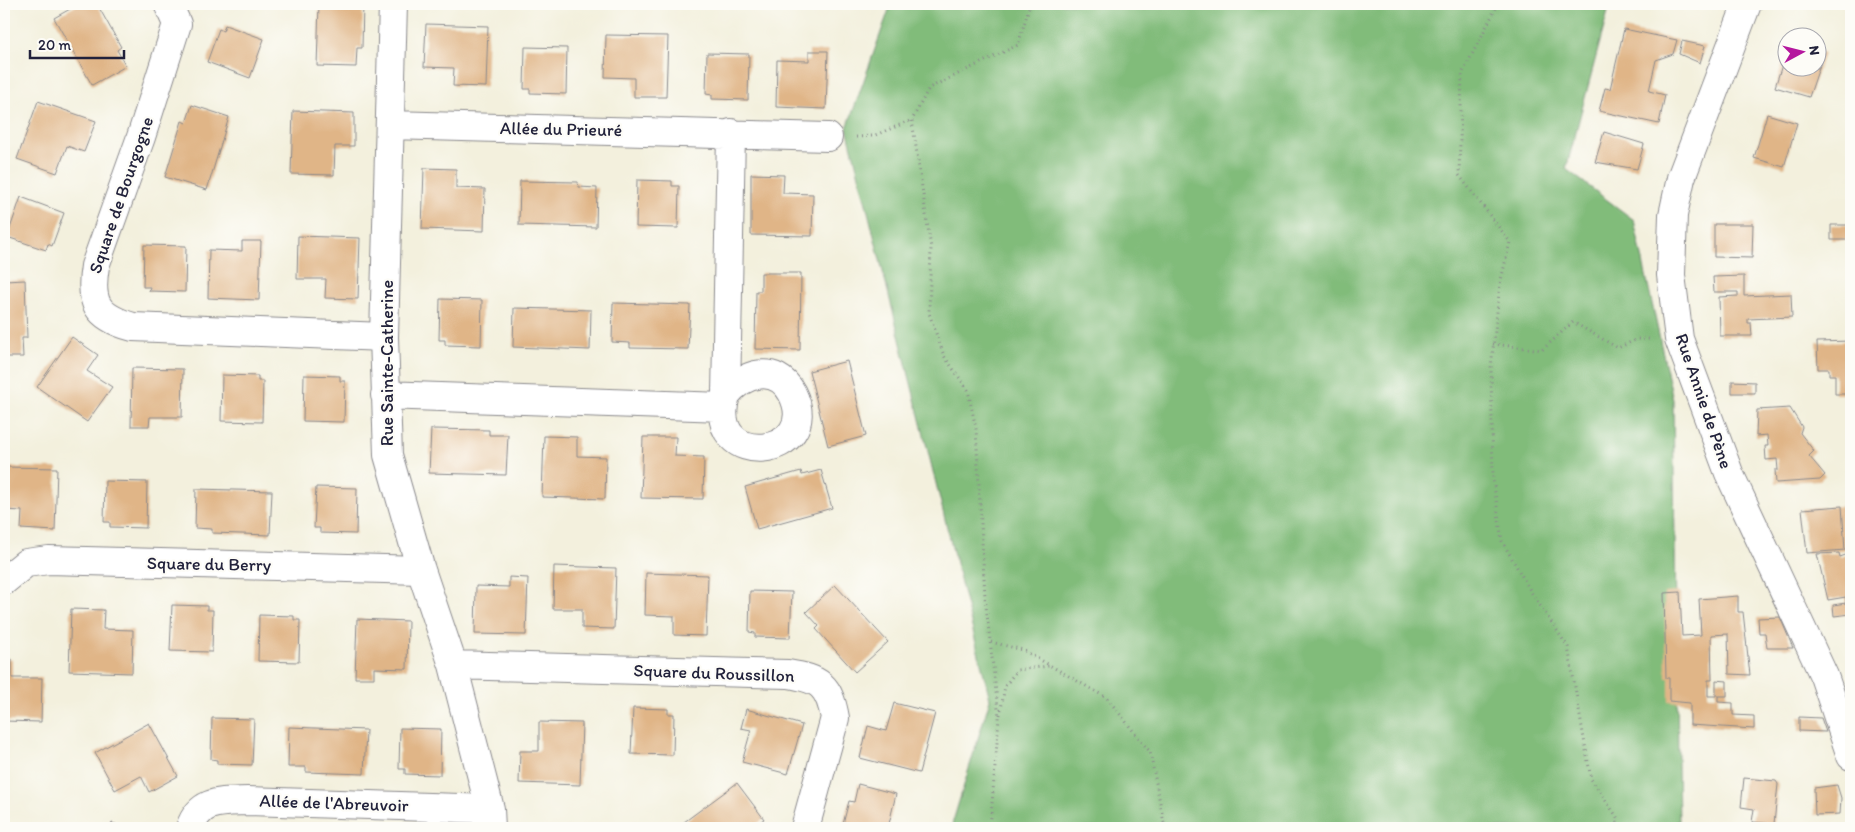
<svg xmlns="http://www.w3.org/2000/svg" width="1855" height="832" font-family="Itim,sans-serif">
	<rect width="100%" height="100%" fill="#fdfcf7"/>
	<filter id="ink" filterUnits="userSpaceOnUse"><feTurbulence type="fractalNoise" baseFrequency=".02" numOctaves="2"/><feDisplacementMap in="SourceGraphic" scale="10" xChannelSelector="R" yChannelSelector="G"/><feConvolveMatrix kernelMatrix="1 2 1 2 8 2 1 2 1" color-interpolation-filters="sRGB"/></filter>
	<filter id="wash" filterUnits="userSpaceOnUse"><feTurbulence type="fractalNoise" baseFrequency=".0096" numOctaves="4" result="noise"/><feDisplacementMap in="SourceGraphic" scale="20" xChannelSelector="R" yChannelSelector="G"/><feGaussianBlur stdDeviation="1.12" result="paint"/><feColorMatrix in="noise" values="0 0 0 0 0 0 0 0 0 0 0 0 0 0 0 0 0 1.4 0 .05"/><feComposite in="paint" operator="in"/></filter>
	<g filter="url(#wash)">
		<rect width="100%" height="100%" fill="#f3f0dd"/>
		<path fill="#81bc7a" stroke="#526f5a" d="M891 4H1610L1566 169 1634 220 1673 400 1679 828H951L990 699 847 128Z"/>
		<g id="blocks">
			<path fill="#e0b587" d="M79 4H97L121 47 117 50 126 66 92 85 54 18Z
				M319 4H363L362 48H357L356 67 317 66Z
				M426 24 488 26 486 87 453 86 454 68 424 67Z
				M225 25 264 39 250 78 207 62 219 29 223 31Z
				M1624 29 1677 40 1673 54 1656 60 1649 91 1665 95 1659 124 1599 111 1605 88 1610 89Z
				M606 35 668 36 666 97H634V78L605 77Z
				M1682 41 1705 46 1700 63 1679 54Z
				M525 47 567 48 566 94 530 93V89H524Z
				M1787 49 1788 68H1818V51L1824 53 1809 97 1775 87Z
				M809 51H828L826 109 776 107 777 60 809 61Z
				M707 53 749 54 748 100 712 99V95L706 94Z
				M38 101 96 121 84 152 67 146 57 173 17 159Z
				M192 105 229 117 207 190 165 177 182 121 186 123Z
				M293 111 354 113V146H335L334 175 291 174Z
				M1767 114 1797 123 1784 167 1754 158Z
				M1604 132 1644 144 1637 169 1595 162Z
				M424 168 456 169V188L485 189 484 231 422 229Z
				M751 174 784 175 783 193 813 194 812 236 751 235Z
				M637 180 672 181V186H679L678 228 636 227Z
				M520 181 578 182 579 187 597 188 596 227 519 225Z
				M21 197 64 213 52 246 48 244 46 250 7 237Z
				M1714 224H1753L1752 258 1714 257Z
				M1831 225H1851V240H1831Z
				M298 236 360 238 358 299 325 298 326 279H297Z
				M242 241H261L259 300 208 298 209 250 242 251Z
				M144 245 186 246 185 292 149 291 150 287H143Z
				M761 273H801L800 350 755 349 756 291H761Z
				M1744 276V296L1791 294 1792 317 1748 319V323H1751L1752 336H1720L1719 297 1738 296V292H1714L1713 277Z
				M25 280 27 338H22L23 357H4V281Z
				M440 299 482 300 481 346 445 345V340H439Z
				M613 303 690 305 688 349 630 348V343L612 342Z
				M514 308 591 310 590 350 513 347Z
				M72 337 98 355 87 371 112 387 87 422 37 387Z
				M1851 341V394H1835V375H1829V369H1818L1817 342Z
				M847 361 866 436 828 446 809 371Z
				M132 368 183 369 182 417H150L149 426H131Z
				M222 375 258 376V381H263L262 422 221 421Z
				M304 375 340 376V381H345L344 422 303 421Z
				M1732 381 1755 382V393H1732Z
				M1790 408 1802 427 1800 433 1814 451 1809 456 1825 475 1820 480 1776 483 1775 470H1778L1777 459 1766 460 1765 446H1768L1767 435 1756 436 1757 410Z
				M431 429 489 430V435H508L506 475 429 473Z
				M544 436 577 437V456L606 457 605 499 542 497Z
				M643 437H676L675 456 704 457 703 499 641 498Z
				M4 467 57 468 55 531 21 529 22 511 4 510Z
				M821 470 832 508 757 529 745 487 801 471 802 475Z
				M105 481 147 482 146 528 110 527V522H104Z
				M316 487 357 488 356 534 320 533V528H314Z
				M196 489 272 491 270 535 212 533V529L195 528Z
				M1842 506 1845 550 1807 553 1802 509Z
				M1839 553 1840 557 1851 553V614L1834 616 1833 605 1846 603V597L1828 600 1817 554Z
				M554 566 616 568 614 629 582 628V609H553Z
				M646 573 708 575 706 636 674 635V616L645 615Z
				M509 577 528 578 526 635 475 634 476 586 509 587Z
				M835 585 888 642 855 672 816 629 819 626 806 612Z
				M750 591 792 592 790 638 755 637V633L749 632Z
				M1680 592 1682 636 1701 635 1699 599 1738 596V612H1743L1750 675 1729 674 1728 634 1711 635 1712 680H1708V696H1716V680L1727 681V696H1718V702L1733 703V715L1754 716V729L1690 725V703L1669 701V678H1666L1664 593Z
				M172 605 207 606V610H213L212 652 170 651Z
				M71 609 104 610 103 629 133 630 132 673 69 671Z
				M259 615 294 616V620H300L299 662 258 661Z
				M1780 617 1793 648H1767L1765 633H1759L1758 618Z
				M357 619 408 621 407 669 374 668V678H355Z
				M4 659H12V678H42L41 722 4 721Z
				M894 703 935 713 919 773 860 758 868 726 886 731Z
				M633 708 668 709V714H674L673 755 631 754Z
				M746 709 802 725 788 774 742 762 751 730 741 728Z
				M1799 717 1821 718 1826 732 1799 731Z
				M212 718 254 719 252 765 217 764V760L211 759Z
				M539 722 582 723 580 785 519 783 520 751H539Z
				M149 723 178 776 149 792 141 776 115 790 95 753Z
				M289 727 366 730 364 774 306 772V767H288Z
				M400 728 441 729 440 775 405 774V769H399Z
				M1744 778 1776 781 1778 784 1774 824 1752 822 1754 809 1741 807Z
				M737 783 764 819 751 828H676Z
				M858 784 896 794 888 828H842L849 801 854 802Z
				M1837 785 1841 798 1840 814 1815 815 1814 788Z
				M112 823 128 828H110Z"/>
		</g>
	</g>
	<g filter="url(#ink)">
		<use href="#blocks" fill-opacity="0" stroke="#8a898c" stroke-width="1"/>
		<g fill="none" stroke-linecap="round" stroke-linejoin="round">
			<defs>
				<path id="minor" d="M168 4 177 24 141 137 95 266C89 302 96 317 133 327L384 337
					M393 4 384 337 388 455 421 570 453 665 490 809 491 828
					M391 125 828 137
					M385 395 723 407
					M726 395C743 373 776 363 792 393 825 458 704 473 726 395L731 133
					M4 581 26 563 49 560 421 570
					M453 665 788 674C820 679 829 685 835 718L805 828
					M190 828C200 799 221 802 248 801L490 809"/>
				<path id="tertiary" d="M1747 4 1681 178 1673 215 1671 275 1679 339 1729 473 1824 676 1851 756"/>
			</defs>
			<use href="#minor" stroke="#8a898c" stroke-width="30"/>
			<use href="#tertiary" stroke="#8a898c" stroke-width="30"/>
			<path stroke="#8a898c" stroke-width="3" stroke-dasharray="1 4" stroke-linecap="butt" d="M1498 4 1462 74 1459 175 1510 242 1500 284 1491 368 1493 479 1502 541 1531 592 1568 647 1591 779 1617 817V828
				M856 137 873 136 912 120
				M1493 344 1542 350 1573 322 1618 348 1637 339H1650
				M991 642 1023 650 1107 698 1150 752 1165 828
				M1000 715 1005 686 1017 670 1049 666
				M990 828 999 718 985 597 976 429 968 390 944 356 929 313 931 248 912 120 929 88 1018 45 1030 4"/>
			<use href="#minor" stroke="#fff" stroke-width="28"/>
			<use href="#tertiary" stroke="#fff" stroke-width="28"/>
		</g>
	</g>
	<g text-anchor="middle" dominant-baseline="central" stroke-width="4.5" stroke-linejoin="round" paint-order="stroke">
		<g font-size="18" fill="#22223b" stroke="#fdfcf7">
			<text transform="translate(561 129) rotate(1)">Allée du Prieuré</text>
			<text transform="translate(121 195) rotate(-71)">Square de Bourgogne</text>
			<text transform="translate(387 363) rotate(-90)">Rue Sainte-Catherine</text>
			<text transform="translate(1704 401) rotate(71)">Rue Annie de Pène</text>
			<text transform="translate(209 564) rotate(1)">Square du Berry</text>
			<text transform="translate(714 673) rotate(2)">Square du Roussillon</text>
			<text transform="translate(334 803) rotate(2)">Allée de l'Abreuvoir</text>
		</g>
	</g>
	<rect width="1855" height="832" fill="none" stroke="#fdfcf7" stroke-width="20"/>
	<g transform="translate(1802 52) rotate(83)"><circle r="24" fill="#fdfcf7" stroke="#a5a5ac"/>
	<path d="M0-4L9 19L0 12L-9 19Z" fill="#b5179e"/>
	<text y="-8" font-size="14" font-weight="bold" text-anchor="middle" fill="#22223b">N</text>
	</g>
	<path d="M30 50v8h94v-8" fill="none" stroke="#22223b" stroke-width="2.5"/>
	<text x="38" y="50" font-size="15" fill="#22223b" stroke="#fdfcf7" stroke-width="4" paint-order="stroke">20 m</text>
</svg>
